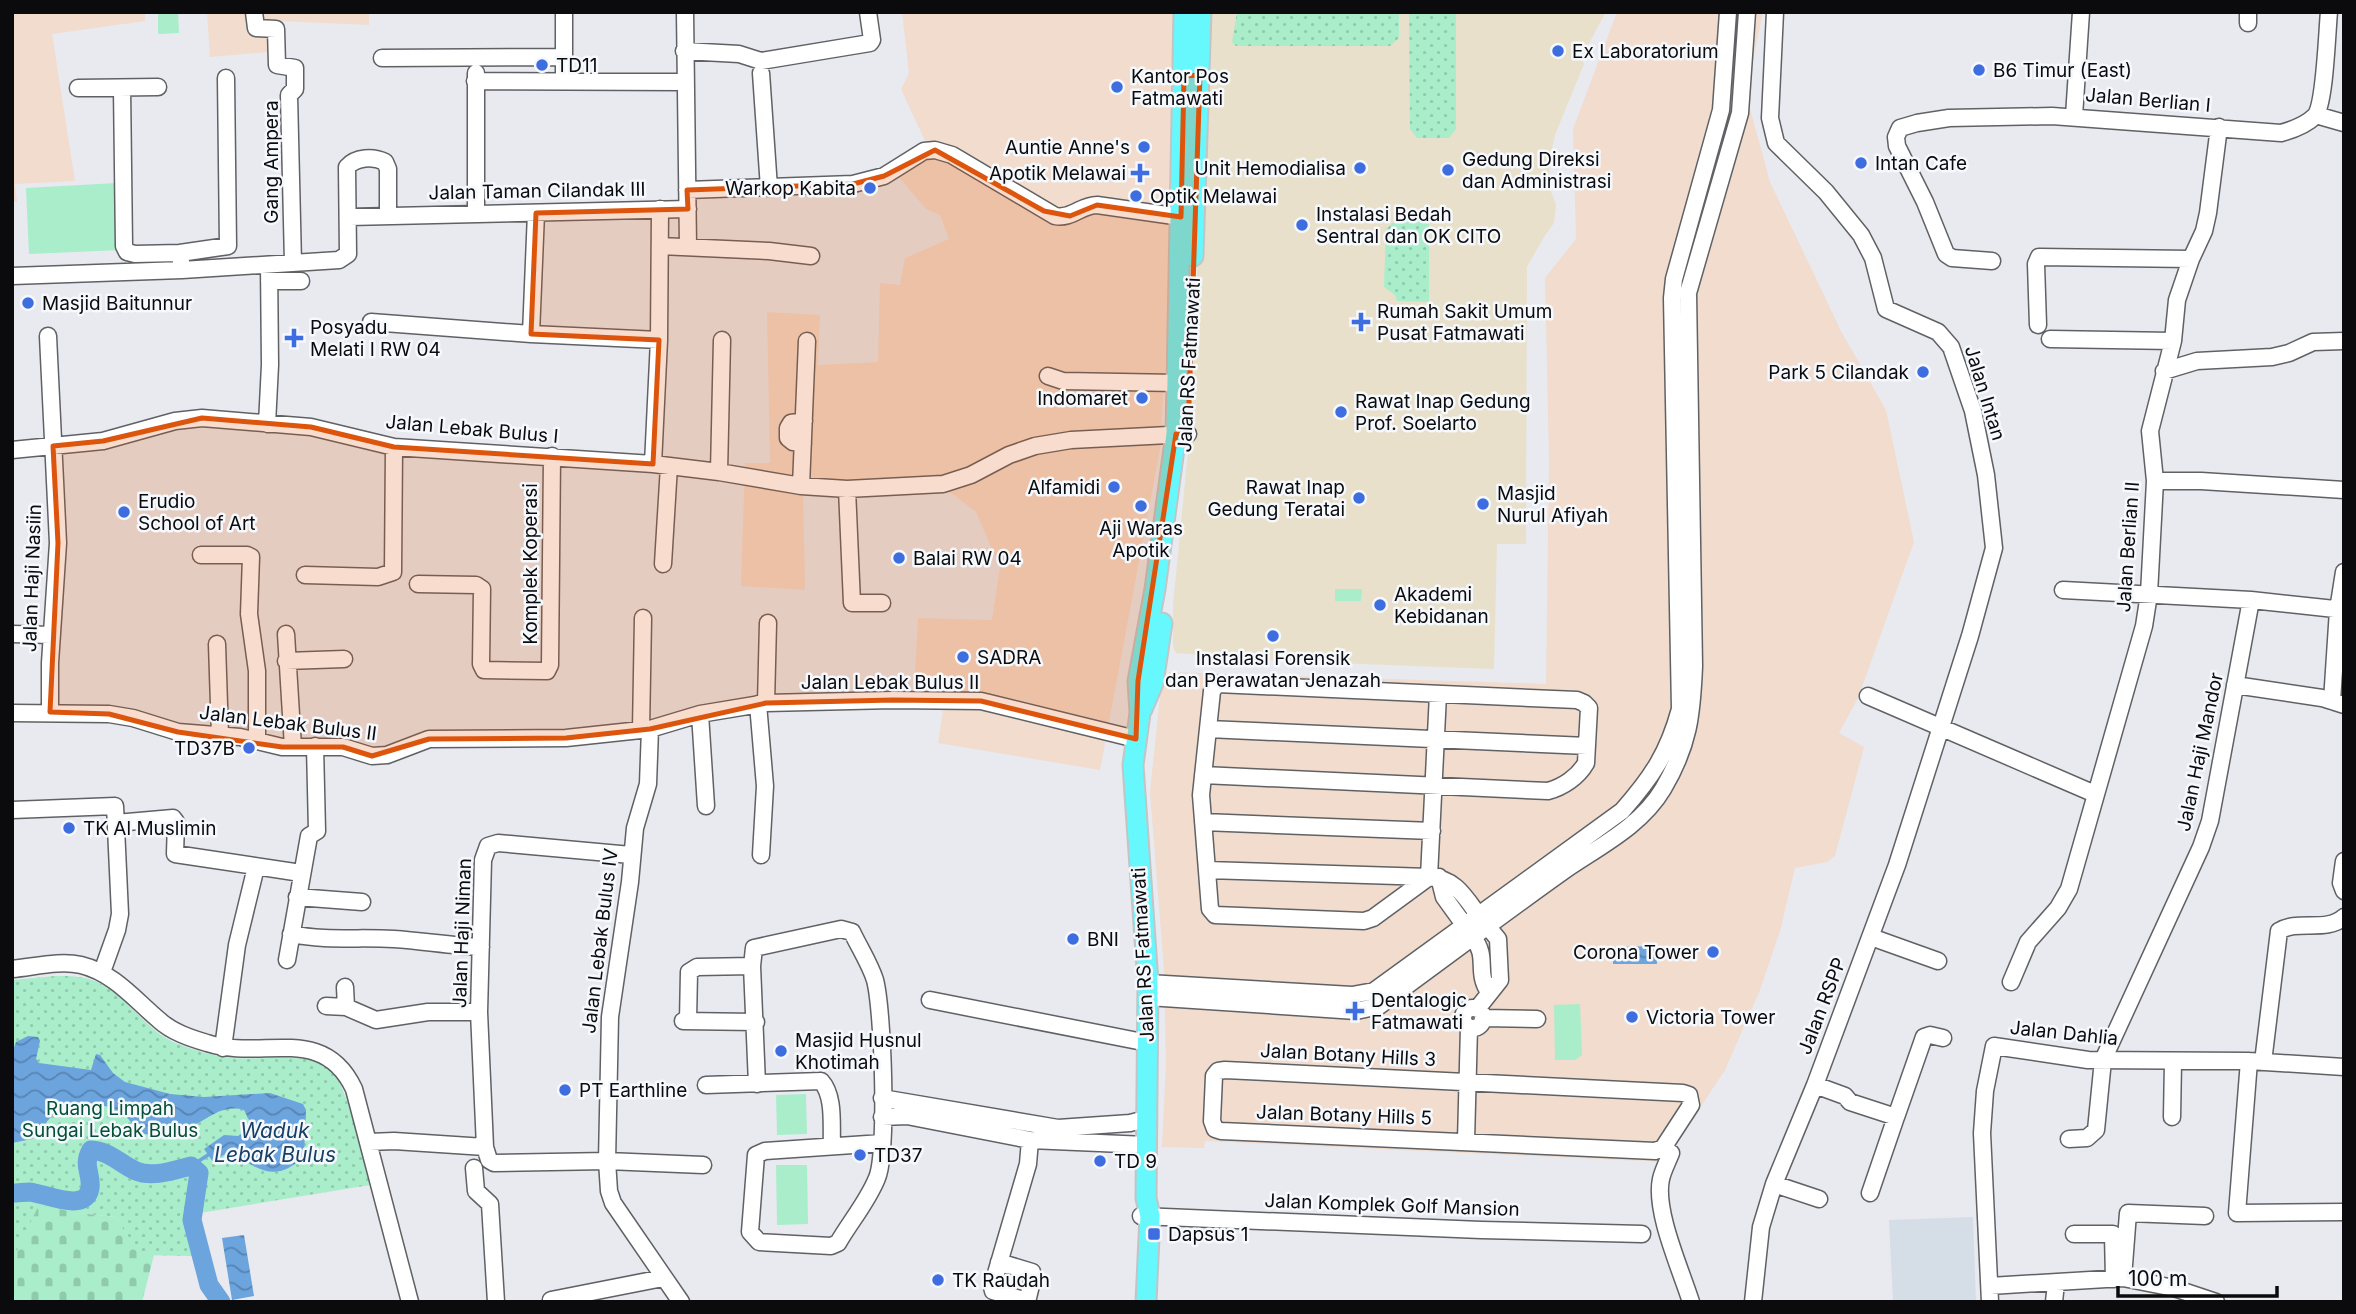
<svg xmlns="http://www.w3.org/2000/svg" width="2356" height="1314" font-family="Inter,sans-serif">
	<defs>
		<pattern id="grass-dots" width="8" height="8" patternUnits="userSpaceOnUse" patternTransform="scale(1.75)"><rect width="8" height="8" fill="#a9edcb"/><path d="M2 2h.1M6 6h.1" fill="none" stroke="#90caad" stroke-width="1.8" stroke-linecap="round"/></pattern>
		<pattern id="cemetery-stones" width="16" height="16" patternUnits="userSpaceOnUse" patternTransform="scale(1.75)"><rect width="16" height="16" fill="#a9edcb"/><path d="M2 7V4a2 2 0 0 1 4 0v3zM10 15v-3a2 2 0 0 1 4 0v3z" fill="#90caad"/></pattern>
		<pattern id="water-waves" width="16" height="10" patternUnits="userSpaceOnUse" patternTransform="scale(1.75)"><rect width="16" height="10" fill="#6ca4de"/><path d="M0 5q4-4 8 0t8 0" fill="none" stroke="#5784b2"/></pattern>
	</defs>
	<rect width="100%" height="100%" fill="#e8eaef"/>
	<path fill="#f1dcce" d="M12 12H145V21L52 34 75 181 15 184 17 202H12Z
		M207 12H369V25L279 21 281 51 210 57Z
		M902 12H1174L1171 270 1160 449 1100 770 938 743 945 697 914 695 918 618 992 620 1000 567 976 512 942 486 803 490 805 590 741 586 745 463H770L767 312 820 315 818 365 878 362 880 283 900 285 905 258 949 239 940 215 926 209 894 171 926 143 901 89 909 73Z
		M1617 12H1763L1746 94 1770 182 1841 331 1886 410 1914 542 1858 698 1839 733 1864 747 1835 856 1827 862 1795 868 1780 931 1760 990 1725 1070 1664 1162 1205 1141 1204 1148 1162 1147 1166 1063 1164 970 1150 792 1161 686 1169 672 1546 684 1549 460 1545 278 1576 239 1573 129Z"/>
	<path fill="#d5dde7" d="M1973 1217 1976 1302H1893L1889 1220Z"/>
	<path fill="#e8e0ca" d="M1208 12H1606L1581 58 1584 64 1555 135 1549 162 1550 189 1556 205 1554 223 1544 237 1527 267 1526 544H1497L1494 669 1281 661 1176 653 1173 647V605L1190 431Z"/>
	<path fill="url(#grass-dots)" d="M1237 12H1399V38L1390 46H1236L1232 42Z
		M1409 12 1437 14 1456 12V129L1449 138H1417L1410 129Z
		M1397 219H1429V302L1397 301 1395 295 1384 287 1386 229Z
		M55 976C70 976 84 976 97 982 128 996 146 1032 178 1044 195 1050 213 1056 230 1058 255 1061 312 1051 330 1068 349 1088 362 1156 370 1185L188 1215 192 1256 138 1255 116 1217 78 1213 12 1260V980Z"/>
	<path fill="url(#cemetery-stones)" d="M39 1205 78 1213 116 1217 138 1254 154 1255 142 1302H12V1260Z"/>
	<path fill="#a9edcb" d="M158 12H178L179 33 158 34Z
		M117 183 121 250 29 254 26 188Z
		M1335 589H1362L1361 601H1335Z
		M1580 1004 1582 1055 1575 1060H1555L1554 1005Z
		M806 1094 807 1134 777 1135 776 1095Z
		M776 1165H807L808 1224 777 1225Z"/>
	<path fill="url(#water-waves)" d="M1656 946 1657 964H1613V947Z
		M28 1036 38 1037 40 1041 36 1059 39 1063 91 1070 96 1054 100 1055 113 1073 125 1082 170 1094 204 1097 270 1093 303 1104 306 1110 304 1156C276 1184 258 1170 230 1151L213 1162 204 1149 224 1135 238 1136 248 1129 249 1120 244 1110C220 1103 206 1122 185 1129 175 1131 163 1134 153 1135 135 1136 132 1118 119 1111 107 1105 85 1101 71 1104 55 1107 44 1127 32 1139L12 1143V1053L16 1042Z
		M244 1235 254 1296 232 1300 222 1238Z"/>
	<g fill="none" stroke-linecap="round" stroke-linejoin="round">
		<path stroke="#6ca4de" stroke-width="3.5" d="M191 1166 208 1155"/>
		<path stroke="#6ca4de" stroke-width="19" d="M12 1193C18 1193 24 1192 29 1192 45 1193 86 1214 90 1188 92 1173 82 1166 91 1150 110 1151 120 1164 136 1171 153 1178 174 1170 191 1166L199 1173 192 1220 209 1285 221 1302"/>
		<defs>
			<path id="minor" d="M254 12 256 28 276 29 277 65 295 68V89L289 95 293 263
				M685 12 688 247
				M2248 23V12
				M684 51 739 54 761 61 870 43 872 40 868 12
				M382 58 564 57
				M476 73V214
				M761 73 769 188
				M475 81 685 82
				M564 81V12
				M78 88 158 87
				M122 88 124 246 127 252 135 254 180 253
				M2316 115 2344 123
				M2074 116 2081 12
				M687 190 853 184 884 176 924 151 935 150 952 155 1055 216C1072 219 1081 205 1097 205L1181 217
				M349 217 688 209
				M660 246 769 251 811 256
				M1992 261 1952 258 1946 254 1925 202 1897 146 1896 137 1900 128 1917 123 1949 118 2052 116 2281 133C2292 130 2307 124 2315 116 2325 104 2327 31 2329 12
				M182 270 180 253 228 246 226 78
				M12 276 182 270 339 260 348 254 347 167C356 157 373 156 385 162L388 169V216
				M269 281H301
				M371 322 531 334 659 340
				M2038 325 2036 264 2039 257 2191 259
				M531 334 536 213
				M48 336 58 543 50 663V712
				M2050 339 2173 341
				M2164 371 2197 361 2272 357 2289 353 2313 342 2344 341
				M1048 376 1063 381 1177 383
				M267 424 270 365 269 265
				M803 443 793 442 788 438V428L791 423 804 421
				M12 450 103 441 175 421 202 418 311 427 394 447 653 464 719 472 801 486 847 489 943 484 971 475 1009 455 1035 446 1071 440 1188 434
				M653 464 659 340 660 209
				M719 472 722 340
				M2155 481H2201L2344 490
				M801 486 807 341
				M847 489 852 603H882
				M201 555H247L251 557 249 614 257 671V741
				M663 564 669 466
				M305 575 378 577 393 572 394 447
				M418 584 476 585 482 589 481 664 484 670 547 671 550 665 552 456
				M2063 590 2251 600 2344 610
				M12 634 52 635
				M286 634 293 747
				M217 644 220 735
				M286 661 344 659
				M2235 685 2322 698 2344 705
				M1438 694 1429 877C1455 878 1465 897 1479 916
				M1868 696 2095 794
				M2332 701 2338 610 2344 572
				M766 703 768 623
				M758 704 765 786 761 855
				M12 713 109 714 133 718 178 732 240 737 282 747H343L372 756 387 755 429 739 566 738 650 729 700 714 766 703 893 700 981 701 1136 739
				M700 714 706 806
				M650 729 648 784 635 828 630 882 610 1017 607 1161 609 1191 613 1203 681 1302
				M1208 729 1587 746
				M641 730 643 618
				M1203 775 1548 791C1563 787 1578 777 1586 763L1589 708 1584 703 1577 700 1217 684 1212 691 1201 795 1210 909 1215 915 1364 921 1373 918 1429 877
				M12 810 115 806 120 914 117 930 102 972
				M1203 822 1432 831
				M116 823 173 818 176 822 175 854 301 873
				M631 855 498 843 488 846 483 860 479 1012 485 1147 489 1160 494 1163 607 1161 703 1165
				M2344 861 2341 883 2344 891
				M1207 870 1429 877
				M1439 877 1444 897 1465 926
				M297 897 362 902
				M291 934C325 941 360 937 394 939 424 941 452 946 481 947
				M1871 937 1938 961
				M1473 938C1489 957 1475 972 1489 992
				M287 960 309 836 317 831 315 746
				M12 969C34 967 60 960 81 965 114 973 135 1000 159 1020 172 1032 190 1038 207 1043 262 1061 323 1023 354 1089L410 1302
				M2011 982 2028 942 2058 908 2069 889 2144 626 2149 594 2155 481 2150 431 2173 341 2177 300 2191 259 2204 231 2208 213 2219 127
				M1148 983 1352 995 1374 991 1622 811C1652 777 1668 753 1680 709L1672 298 1674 279 1721 110 1728 12
				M345 987 346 1007
				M1148 997 1356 1011 1379 1006C1441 961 1503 914 1565 870 1600 846 1641 826 1663 789 1689 745 1692 715 1694 666L1688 293 1740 113 1747 12
				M930 1000 1148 1043
				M326 1006 346 1007 376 1020 428 1012H479
				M1463 1018a10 10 0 1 1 20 0a10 10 0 1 1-20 0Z
				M1477 1009 1500 980 1498 939 1488 927
				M1483 1018 1537 1019
				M683 1021 756 1022
				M688 1021 689 972 697 967 752 966
				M223 1048 237 945 256 867
				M2249 1061 2237 1213 2344 1212
				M2263 1062 2279 931C2298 919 2326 933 2344 917
				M1225 1070 1683 1093 1689 1095 1691 1105 1663 1148 1655 1151 1221 1131 1215 1129 1212 1121 1214 1076 1218 1071Z
				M757 1084 752 966 754 948 841 929 852 932C859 947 870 964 875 980 883 1010 888 1152 877 1178 868 1201 850 1222 838 1243L831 1246 759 1242 750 1232 756 1155 765 1151 882 1143
				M706 1085 821 1081C835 1096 831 1126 832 1146
				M1815 1085 1845 1096 1850 1102 1896 1117 1870 1193
				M882 1098 1058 1128 1130 1123 1146 1119
				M882 1117 907 1116 1030 1140 1146 1145
				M1896 1117 1924 1037 1930 1035 1943 1038
				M2172 1117 2173 1062
				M2069 1139 2087 1138 2096 1130 2103 1060 2201 847 2210 821 2251 600
				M1466 1141 1469 1027
				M369 1142 394 1141 485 1147
				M1671 1153C1668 1161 1663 1170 1661 1179 1654 1211 1681 1270 1691 1302
				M474 1168 476 1191 490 1204 496 1302
				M1774 1184 1819 1199
				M1141 1216 1481 1230 1642 1234
				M2074 1234H2113L2114 1279
				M999 1262 1032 1272 1033 1277 1027 1302
				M2123 1278 2128 1213 2205 1216
				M1990 1286 2123 1278 2174 1288 2216 1302
				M551 1300 663 1278
				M1027 1301 993 1291 992 1287 1028 1164 1030 1140
				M1753 1302 1761 1227 1774 1184 1815 1085 1897 865 1970 636 1994 548 1986 475 1973 411 1951 347 1938 332 1886 309 1873 258 1861 235 1826 192 1776 143 1770 118 1775 12
				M1990 1302 1982 1133 1985 1091 1994 1046 2088 1060 2249 1061 2344 1067
				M2054 1302 2056 1283"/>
			<path id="major" d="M1193 256 1201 12
				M1142 709 1153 683 1162 623
				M1146 1302 1150 1216 1146 1198 1148 983 1133 765 1140 713 1138 681 1155 589 1176 434 1184 12"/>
		</defs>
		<use href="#minor" stroke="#5f6165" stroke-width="19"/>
		<use href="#major" stroke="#c4c4c5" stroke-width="23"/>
		<use href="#minor" stroke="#fff" stroke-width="16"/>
		<use href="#major" stroke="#66f8fd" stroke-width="19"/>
	</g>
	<path fill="#dd550c" fill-opacity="0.2" stroke="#dd550c" stroke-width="5" stroke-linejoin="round" d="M1200 75 1188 434H1176L1138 681 1136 739 981 701 893 700 766 703 650 729 566 738 429 739 372 756 343 747H282L178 732 109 714 50 712 58 543 53 446 103 441 202 418 311 427 394 447 653 464 659 340 531 334 536 213 688 209 687 190 853 184 884 176 935 150 1044 211 1070 216 1097 205 1181 217 1184 76Z"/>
	<g fill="#3d6dde" stroke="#f5f8fc" stroke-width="2.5">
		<circle cx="1558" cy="51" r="7"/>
		<circle cx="542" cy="65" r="7"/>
		<circle cx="1979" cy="70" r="7"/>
		<circle cx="1117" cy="87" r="7"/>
		<circle cx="1144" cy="147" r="7"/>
		<circle cx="1861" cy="163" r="7"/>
		<circle cx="1360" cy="168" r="7"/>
		<circle cx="1448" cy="170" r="7"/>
		<path d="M1136.5 162.5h7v7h7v7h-7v7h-7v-7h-7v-7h7z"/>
		<circle cx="870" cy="188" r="7"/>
		<circle cx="1136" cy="196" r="7"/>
		<circle cx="1302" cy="225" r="7"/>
		<circle cx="28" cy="303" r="7"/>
		<path d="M1357.5 311.5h7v7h7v7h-7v7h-7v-7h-7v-7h7z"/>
		<path d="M290.5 327.5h7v7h7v7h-7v7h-7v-7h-7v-7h7z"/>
		<circle cx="1923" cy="372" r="7"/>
		<circle cx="1142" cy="398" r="7"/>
		<circle cx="1341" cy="412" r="7"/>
		<circle cx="1114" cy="487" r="7"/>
		<circle cx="1359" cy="498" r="7"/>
		<circle cx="1483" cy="504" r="7"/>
		<circle cx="1141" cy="506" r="7"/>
		<circle cx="124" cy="512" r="7"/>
		<circle cx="899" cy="558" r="7"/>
		<circle cx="1380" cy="605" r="7"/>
		<circle cx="1273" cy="636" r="7"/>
		<circle cx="963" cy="657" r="7"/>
		<circle cx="249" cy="748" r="7"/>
		<circle cx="69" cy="828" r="7"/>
		<circle cx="1073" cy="939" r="7"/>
		<circle cx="1713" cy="952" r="7"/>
		<path d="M1351.5 1000.5h7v7h7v7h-7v7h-7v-7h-7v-7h7z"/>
		<circle cx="1632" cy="1017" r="7"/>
		<circle cx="781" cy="1051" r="7"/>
		<circle cx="565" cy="1090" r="7"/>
		<circle cx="860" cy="1155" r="7"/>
		<circle cx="1100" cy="1161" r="7"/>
		<rect x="1147" y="1227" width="14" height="14" rx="3.5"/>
		<circle cx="938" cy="1280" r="7"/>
	</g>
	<g text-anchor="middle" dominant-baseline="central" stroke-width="5" stroke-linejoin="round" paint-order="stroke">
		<g font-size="19" fill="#0b0b0d" stroke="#f5f8fc" text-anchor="start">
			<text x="1572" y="51">Ex Laboratorium</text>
			<text x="556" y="65">TD11</text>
			<text x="1993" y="70">B6 Timur (East)</text>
			<text x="1131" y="76">Kantor Pos<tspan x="1131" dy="22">Fatmawati</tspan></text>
			<text x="1130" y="147" text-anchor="end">Auntie Anne's</text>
			<text x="1462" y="159">Gedung Direksi<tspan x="1462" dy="22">dan Administrasi</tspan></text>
			<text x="1875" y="163">Intan Cafe</text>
			<text x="1346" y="168" text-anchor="end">Unit Hemodialisa</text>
			<text x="1126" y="173" text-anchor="end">Apotik Melawai</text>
			<text x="856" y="188" text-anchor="end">Warkop Kabita</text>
			<text x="1150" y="196">Optik Melawai</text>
			<text x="1316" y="214">Instalasi Bedah<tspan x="1316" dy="22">Sentral dan OK CITO</tspan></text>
			<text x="42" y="303">Masjid Baitunnur</text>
			<text x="1377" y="311">Rumah Sakit Umum<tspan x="1377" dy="22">Pusat Fatmawati</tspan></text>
			<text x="310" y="327">Posyadu<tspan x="310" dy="22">Melati I RW 04</tspan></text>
			<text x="1909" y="372" text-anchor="end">Park 5 Cilandak</text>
			<text x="1128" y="398" text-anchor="end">Indomaret</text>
			<text x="1355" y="401">Rawat Inap Gedung<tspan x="1355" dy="22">Prof. Soelarto</tspan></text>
			<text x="1100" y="487" text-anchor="end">Alfamidi</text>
			<text x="1345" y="487" text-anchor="end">Rawat Inap<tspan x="1345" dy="22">Gedung Teratai</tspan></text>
			<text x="1497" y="493">Masjid<tspan x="1497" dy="22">Nurul Afiyah</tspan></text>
			<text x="138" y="501">Erudio<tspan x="138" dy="22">School of Art</tspan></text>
			<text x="1141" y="528" text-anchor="middle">Aji Waras<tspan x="1141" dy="22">Apotik</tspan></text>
			<text x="913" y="558">Balai RW 04</text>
			<text x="1394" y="594">Akademi<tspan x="1394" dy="22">Kebidanan</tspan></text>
			<text x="977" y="657">SADRA</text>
			<text x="1273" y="658" text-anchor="middle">Instalasi Forensik<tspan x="1273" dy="22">dan Perawatan Jenazah</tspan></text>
			<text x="235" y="748" text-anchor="end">TD37B</text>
			<text x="83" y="828">TK Al Muslimin</text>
			<text x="1087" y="939">BNI</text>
			<text x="1699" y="952" text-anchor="end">Corona Tower</text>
			<text x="1371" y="1000">Dentalogic<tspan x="1371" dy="22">Fatmawati</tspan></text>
			<text x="1646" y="1017">Victoria Tower</text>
			<text x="795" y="1040">Masjid Husnul<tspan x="795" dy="22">Khotimah</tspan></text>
			<text x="579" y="1090">PT Earthline</text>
			<text x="874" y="1155">TD37</text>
			<text x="1114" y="1161">TD 9</text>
			<text x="1168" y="1234">Dapsus 1</text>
			<text x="952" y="1280">TK Raudah</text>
		</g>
		<g font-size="19" fill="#0b0b0d" stroke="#f5f8fc">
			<text transform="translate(2148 100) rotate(5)">Jalan Berlian I</text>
			<text transform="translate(271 162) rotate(-90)">Gang Ampera</text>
			<text transform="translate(537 191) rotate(-1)">Jalan Taman Cilandak III</text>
			<text transform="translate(1189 365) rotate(-87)">Jalan RS Fatmawati</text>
			<text transform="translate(1985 393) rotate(73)">Jalan Intan</text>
			<text transform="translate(472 429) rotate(5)">Jalan Lebak Bulus I</text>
			<text transform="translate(2128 547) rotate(-86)">Jalan Berlian II</text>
			<text transform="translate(530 564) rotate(-90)">Komplek Koperasi</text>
			<text transform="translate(32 578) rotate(-88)">Jalan Haji Nasiin</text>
			<text x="890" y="682">Jalan Lebak Bulus II</text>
			<text transform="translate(288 723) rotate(7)">Jalan Lebak Bulus II</text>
			<text transform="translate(2200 752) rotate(-78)">Jalan Haji Mandor</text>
			<text transform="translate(462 933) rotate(-88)">Jalan Haji Niman</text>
			<text transform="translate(600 941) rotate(-83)">Jalan Lebak Bulus IV</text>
			<text transform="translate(1143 955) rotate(-93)">Jalan RS Fatmawati</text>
			<text transform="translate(1822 1006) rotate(-69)">Jalan RSPP</text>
			<text transform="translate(2064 1033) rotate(6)">Jalan Dahlia</text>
			<text transform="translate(1348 1055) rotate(3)">Jalan Botany Hills 3</text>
			<text transform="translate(1344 1115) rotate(2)">Jalan Botany Hills 5</text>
			<text transform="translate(1392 1205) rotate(2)">Jalan Komplek Golf Mansion</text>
		</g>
		<g font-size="19" fill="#044f35" stroke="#f5f8fc">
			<text x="110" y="1108">Ruang Limpah<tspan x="110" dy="22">Sungai Lebak Bulus</tspan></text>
		</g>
		<g font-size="21" font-style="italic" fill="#183f66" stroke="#f5f8fc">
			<text x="275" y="1130">Waduk<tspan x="275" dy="24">Lebak Bulus</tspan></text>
		</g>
	</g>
	<rect width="2356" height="1314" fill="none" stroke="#0b0b0d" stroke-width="28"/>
	<path d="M2118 1286v10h159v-10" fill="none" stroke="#0b0b0d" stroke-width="3.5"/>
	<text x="2128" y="1286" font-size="21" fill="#0b0b0d" stroke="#f5f8fc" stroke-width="5" paint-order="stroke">100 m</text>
</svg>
